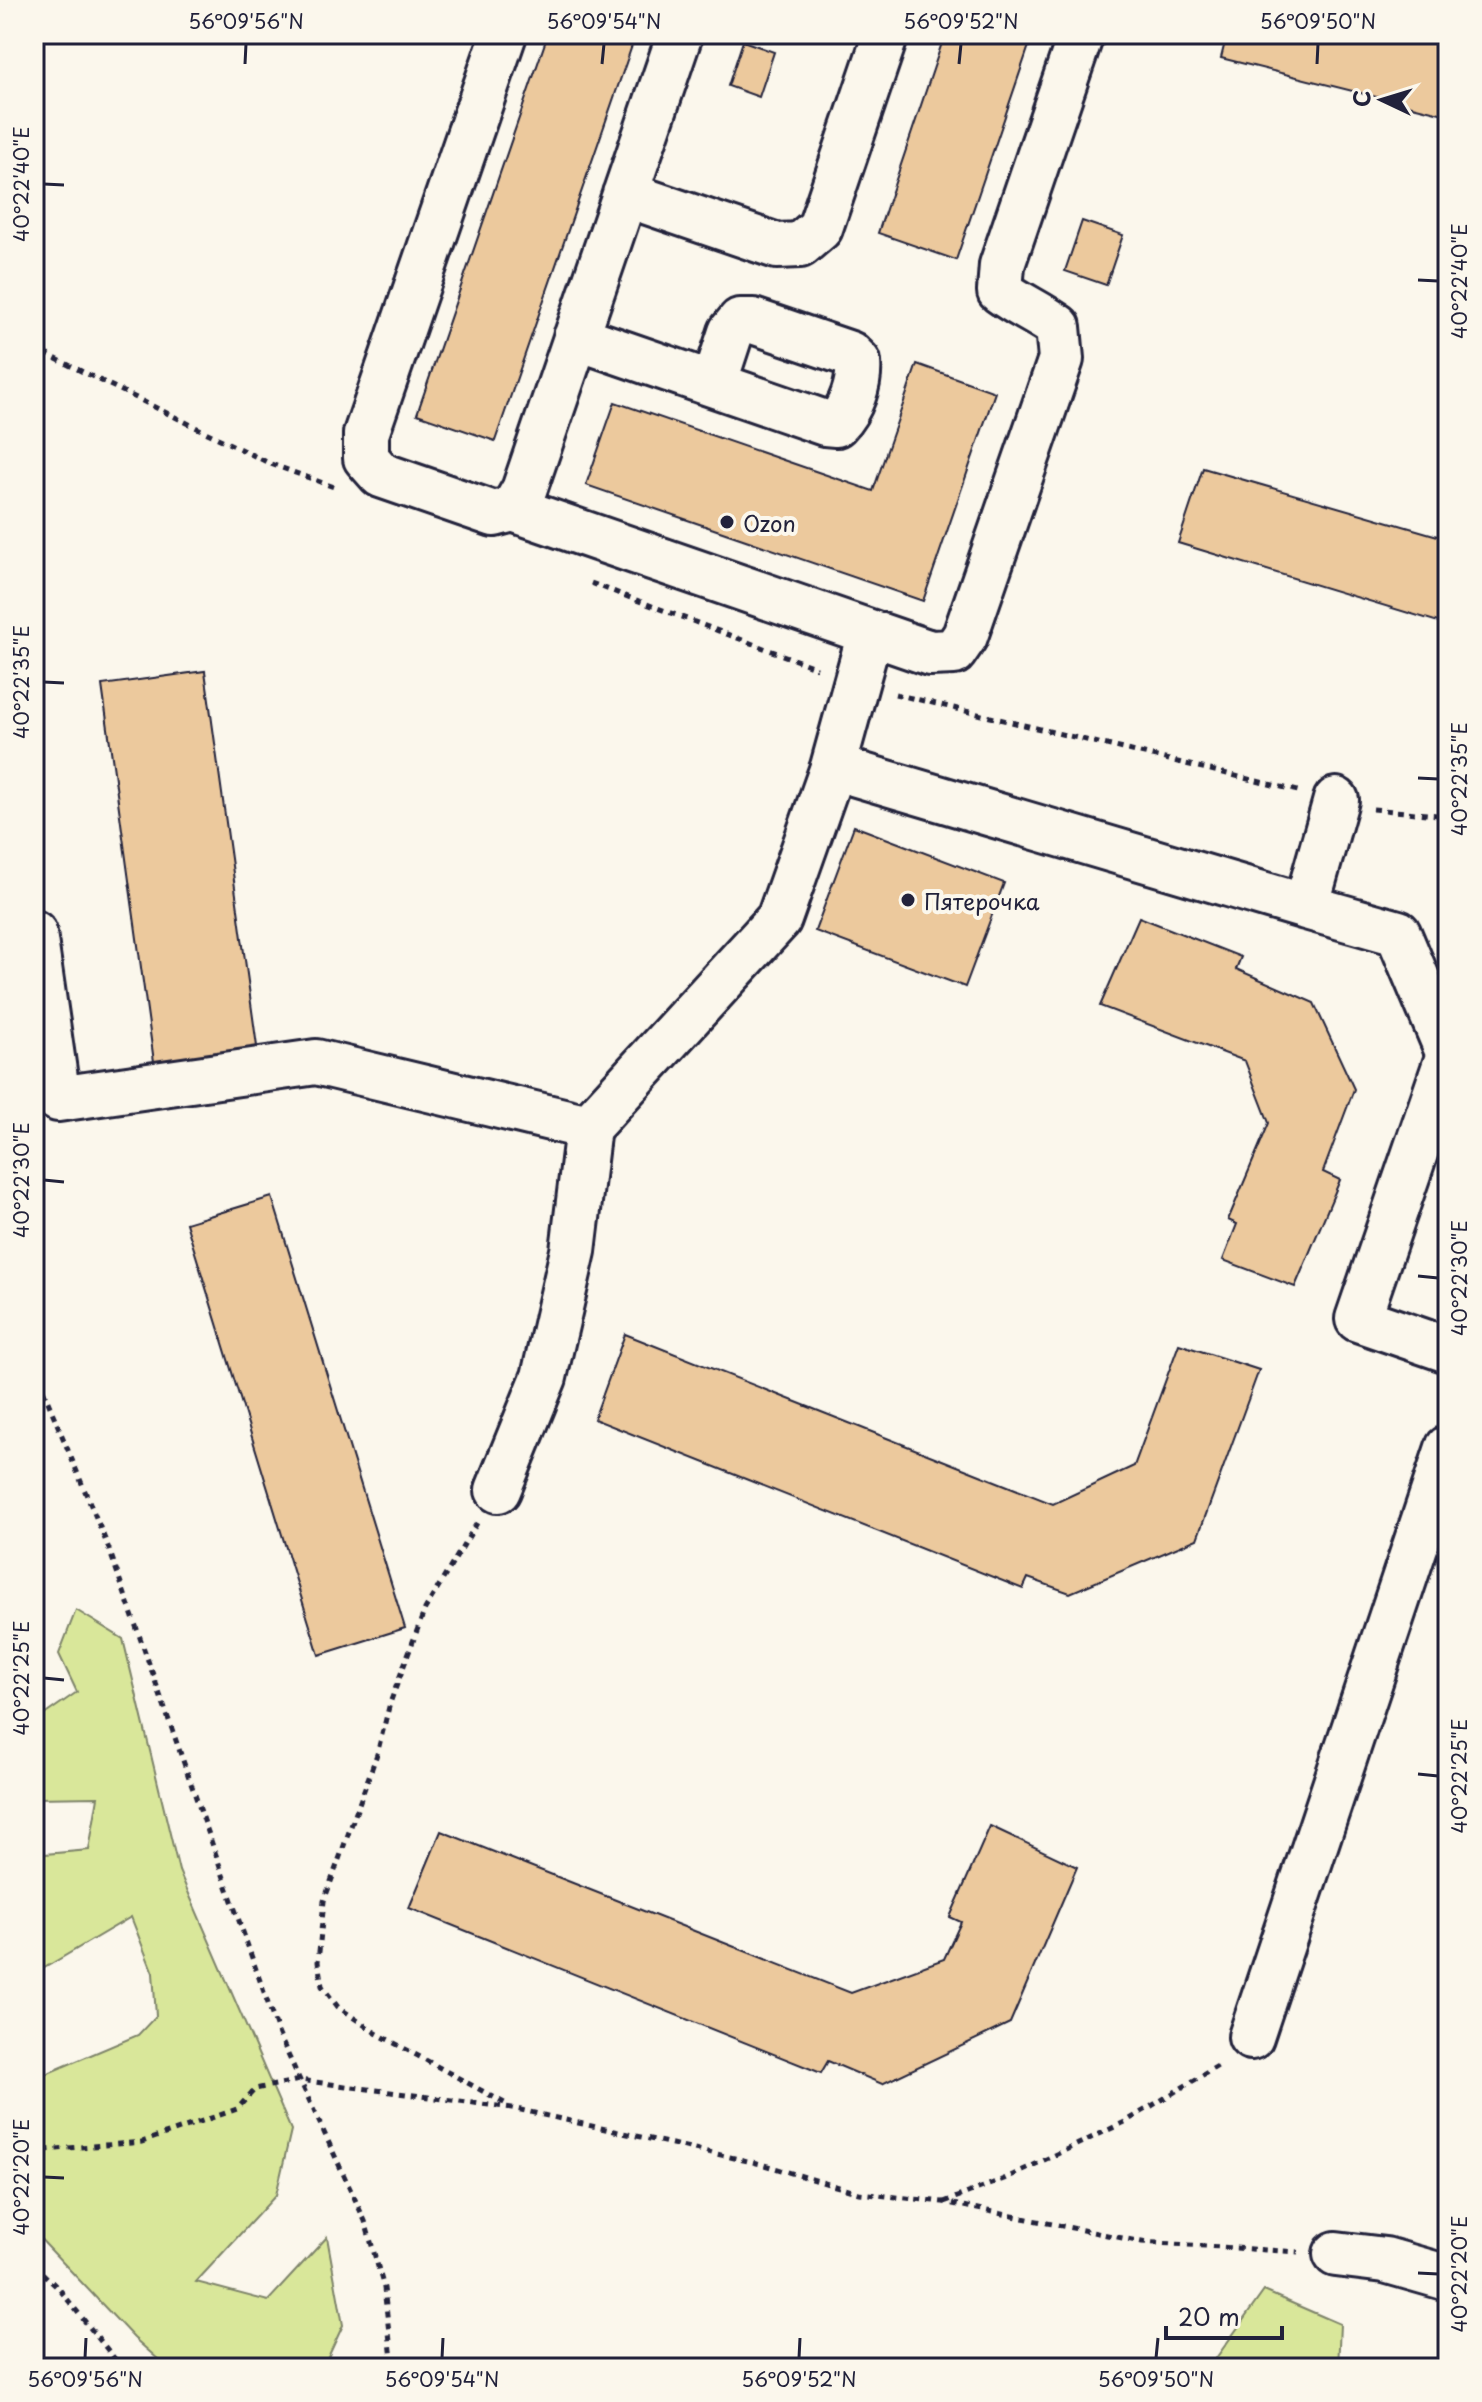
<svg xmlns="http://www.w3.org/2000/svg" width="1482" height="2402" font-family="'Playpen Sans',sans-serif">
	<rect width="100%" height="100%" fill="#fbf7ec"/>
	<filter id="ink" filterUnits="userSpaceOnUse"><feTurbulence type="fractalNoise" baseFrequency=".0125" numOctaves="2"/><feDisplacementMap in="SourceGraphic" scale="16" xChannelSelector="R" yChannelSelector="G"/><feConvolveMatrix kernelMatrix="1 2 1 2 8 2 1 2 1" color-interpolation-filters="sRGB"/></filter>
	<g filter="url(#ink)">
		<path fill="#d9e79a" stroke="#7e846a" stroke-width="2" d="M76 1610 123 1639 179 1871 291 2130 276 2195 196 2282 268 2301 327 2237 343 2325 323 2368H168L134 2338 34 2232V2079L138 2035 156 2016 153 1973 131 1917 34 1974V1906L41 1902 34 1883V1855L89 1850 98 1797 34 1798V1722L77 1692 59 1654Z
			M1264 2291 1340 2324 1338 2368H1209Z"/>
		<path fill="#ecc99d" stroke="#22223b" stroke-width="2" d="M548 34H636L495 441 417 414Z
			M945 34H1033L956 260 878 233Z
			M1227 34H1448V115L1221 58Z
			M743 41 774 52 759 97 728 86Z
			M1082 221 1123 235 1106 285 1065 271Z
			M917 364 995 392 923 601 586 485 615 402 873 491Z
			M1203 468 1448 539V625L1178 543Z
			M205 671 259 1061 156 1076 102 685Z
			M854 826 1004 883 965 987 815 931Z
			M1139 917 1241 957 1236 969 1314 1003 1354 1089 1323 1172 1340 1180 1295 1287 1223 1260 1237 1224 1228 1220 1269 1123 1245 1061 1100 1006Z
			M272 1197 405 1628 319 1655 186 1223Z
			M625 1334 1053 1504 1134 1466 1179 1344 1259 1370 1197 1539 1070 1593 1028 1578 1023 1589 594 1419Z
			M990 1826 1077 1867 1010 2023 882 2084 828 2061 821 2073 409 1908 441 1831 851 1993 944 1959 961 1922 950 1917Z"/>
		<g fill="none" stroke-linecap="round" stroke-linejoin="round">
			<defs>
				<path id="minor" d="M504 34 366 434V458L381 475 494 514 513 509 524 490 680 34
					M625 194 777 246 800 245 820 228 886 34
					M576 337 825 423 836 424C851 409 860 383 858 362L850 354 753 321H740L731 332 714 384
					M513 509 930 653 954 652 965 636 1061 359 1058 327C1039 313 1019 305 1000 291L1002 265 1081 34
					M833 767 870 633
					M1336 800 1306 907 1398 933 1448 1052
					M34 933 58 1099 316 1062 588 1127
					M1448 1057 1358 1319 1448 1350
					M498 1490 544 1377 573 1251 588 1127 779 919 833 767 1306 907
					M1251 2037 1448 1448
					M1336 2254 1385 2260 1448 2278"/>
			</defs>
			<use href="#minor" stroke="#22223b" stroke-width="50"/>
			<path stroke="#22223b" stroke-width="5" stroke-dasharray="6 6" stroke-linecap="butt" d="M34 348 271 464 334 487
				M591 583 817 668
				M895 694 1298 791
				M1373 809 1448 816
				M34 1368 109 1549 279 2035 365 2221 384 2288 393 2368
				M477 1523 425 1609 390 1703 377 1754 324 1901 318 1962 322 1986 338 2007 376 2033 508 2105
				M34 2156 45 2150 142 2142 237 2109 255 2089 300 2080 512 2108 761 2164 859 2193 943 2202 1142 2242 1298 2252
				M944 2202 1004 2179 1125 2122 1221 2064
				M34 2265 60 2290 122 2368"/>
			<use href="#minor" stroke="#fbf7ec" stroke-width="44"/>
		</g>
	</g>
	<path fill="none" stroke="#22223b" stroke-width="3" d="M245 64 246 44M602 64 604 44M959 64 961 44M1317 64 1318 44M44 184 64 185M1418 280 1438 281M44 682 64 683M1418 778 1438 779M44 1180 64 1182M1418 1276 1438 1278M44 1678 64 1680M1418 1774 1438 1776M44 2177 64 2178M1418 2273 1438 2274M85 2358 86 2338M442 2358 443 2338M799 2358 800 2338M1156 2358 1158 2338"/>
	<g fill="#22223b" stroke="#fbf7ec" stroke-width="3">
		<circle cx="727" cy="522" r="8"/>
		<circle cx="908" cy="900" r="8"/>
	</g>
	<g text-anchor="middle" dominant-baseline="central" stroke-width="8" stroke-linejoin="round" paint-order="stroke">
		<g font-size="22" fill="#22223b" stroke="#fbf7ec" text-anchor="start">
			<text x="743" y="522">Ozon</text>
			<text x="924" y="900">Пятерочка</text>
		</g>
	</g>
	<rect width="1482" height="2402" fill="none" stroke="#fbf7ec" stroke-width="88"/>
	<g transform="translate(1382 100) rotate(274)" stroke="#fbf7ec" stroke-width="6" paint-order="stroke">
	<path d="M0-6L14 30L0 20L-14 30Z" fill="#22223b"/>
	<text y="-12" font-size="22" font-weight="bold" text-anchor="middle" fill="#22223b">С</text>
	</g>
	<path d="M1166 2326v12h116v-12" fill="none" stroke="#22223b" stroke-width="4"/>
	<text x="1178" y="2326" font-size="24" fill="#22223b" stroke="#fbf7ec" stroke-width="6" paint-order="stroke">20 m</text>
	<rect x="44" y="44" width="1394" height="2314" fill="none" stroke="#22223b" stroke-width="3"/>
	<g font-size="20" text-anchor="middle" fill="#22223b">
		<text x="246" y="29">56°09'56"N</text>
		<text x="604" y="29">56°09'54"N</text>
		<text x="961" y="29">56°09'52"N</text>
		<text x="1318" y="29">56°09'50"N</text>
		<text transform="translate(22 184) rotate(-90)" y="7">40°22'40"E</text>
		<text transform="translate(1460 281) rotate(-90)" y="7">40°22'40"E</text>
		<text transform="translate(22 682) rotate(-90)" y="7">40°22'35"E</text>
		<text transform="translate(1460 779) rotate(-90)" y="7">40°22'35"E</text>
		<text transform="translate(22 1180) rotate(-90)" y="7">40°22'30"E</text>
		<text transform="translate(1460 1278) rotate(-90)" y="7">40°22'30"E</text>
		<text transform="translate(22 1678) rotate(-90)" y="7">40°22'25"E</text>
		<text transform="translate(1460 1776) rotate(-90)" y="7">40°22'25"E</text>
		<text transform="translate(22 2177) rotate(-90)" y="7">40°22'20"E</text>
		<text transform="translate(1460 2274) rotate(-90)" y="7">40°22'20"E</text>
		<text x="85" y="2387">56°09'56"N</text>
		<text x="442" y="2387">56°09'54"N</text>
		<text x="799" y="2387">56°09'52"N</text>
		<text x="1156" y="2387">56°09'50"N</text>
	</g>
</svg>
